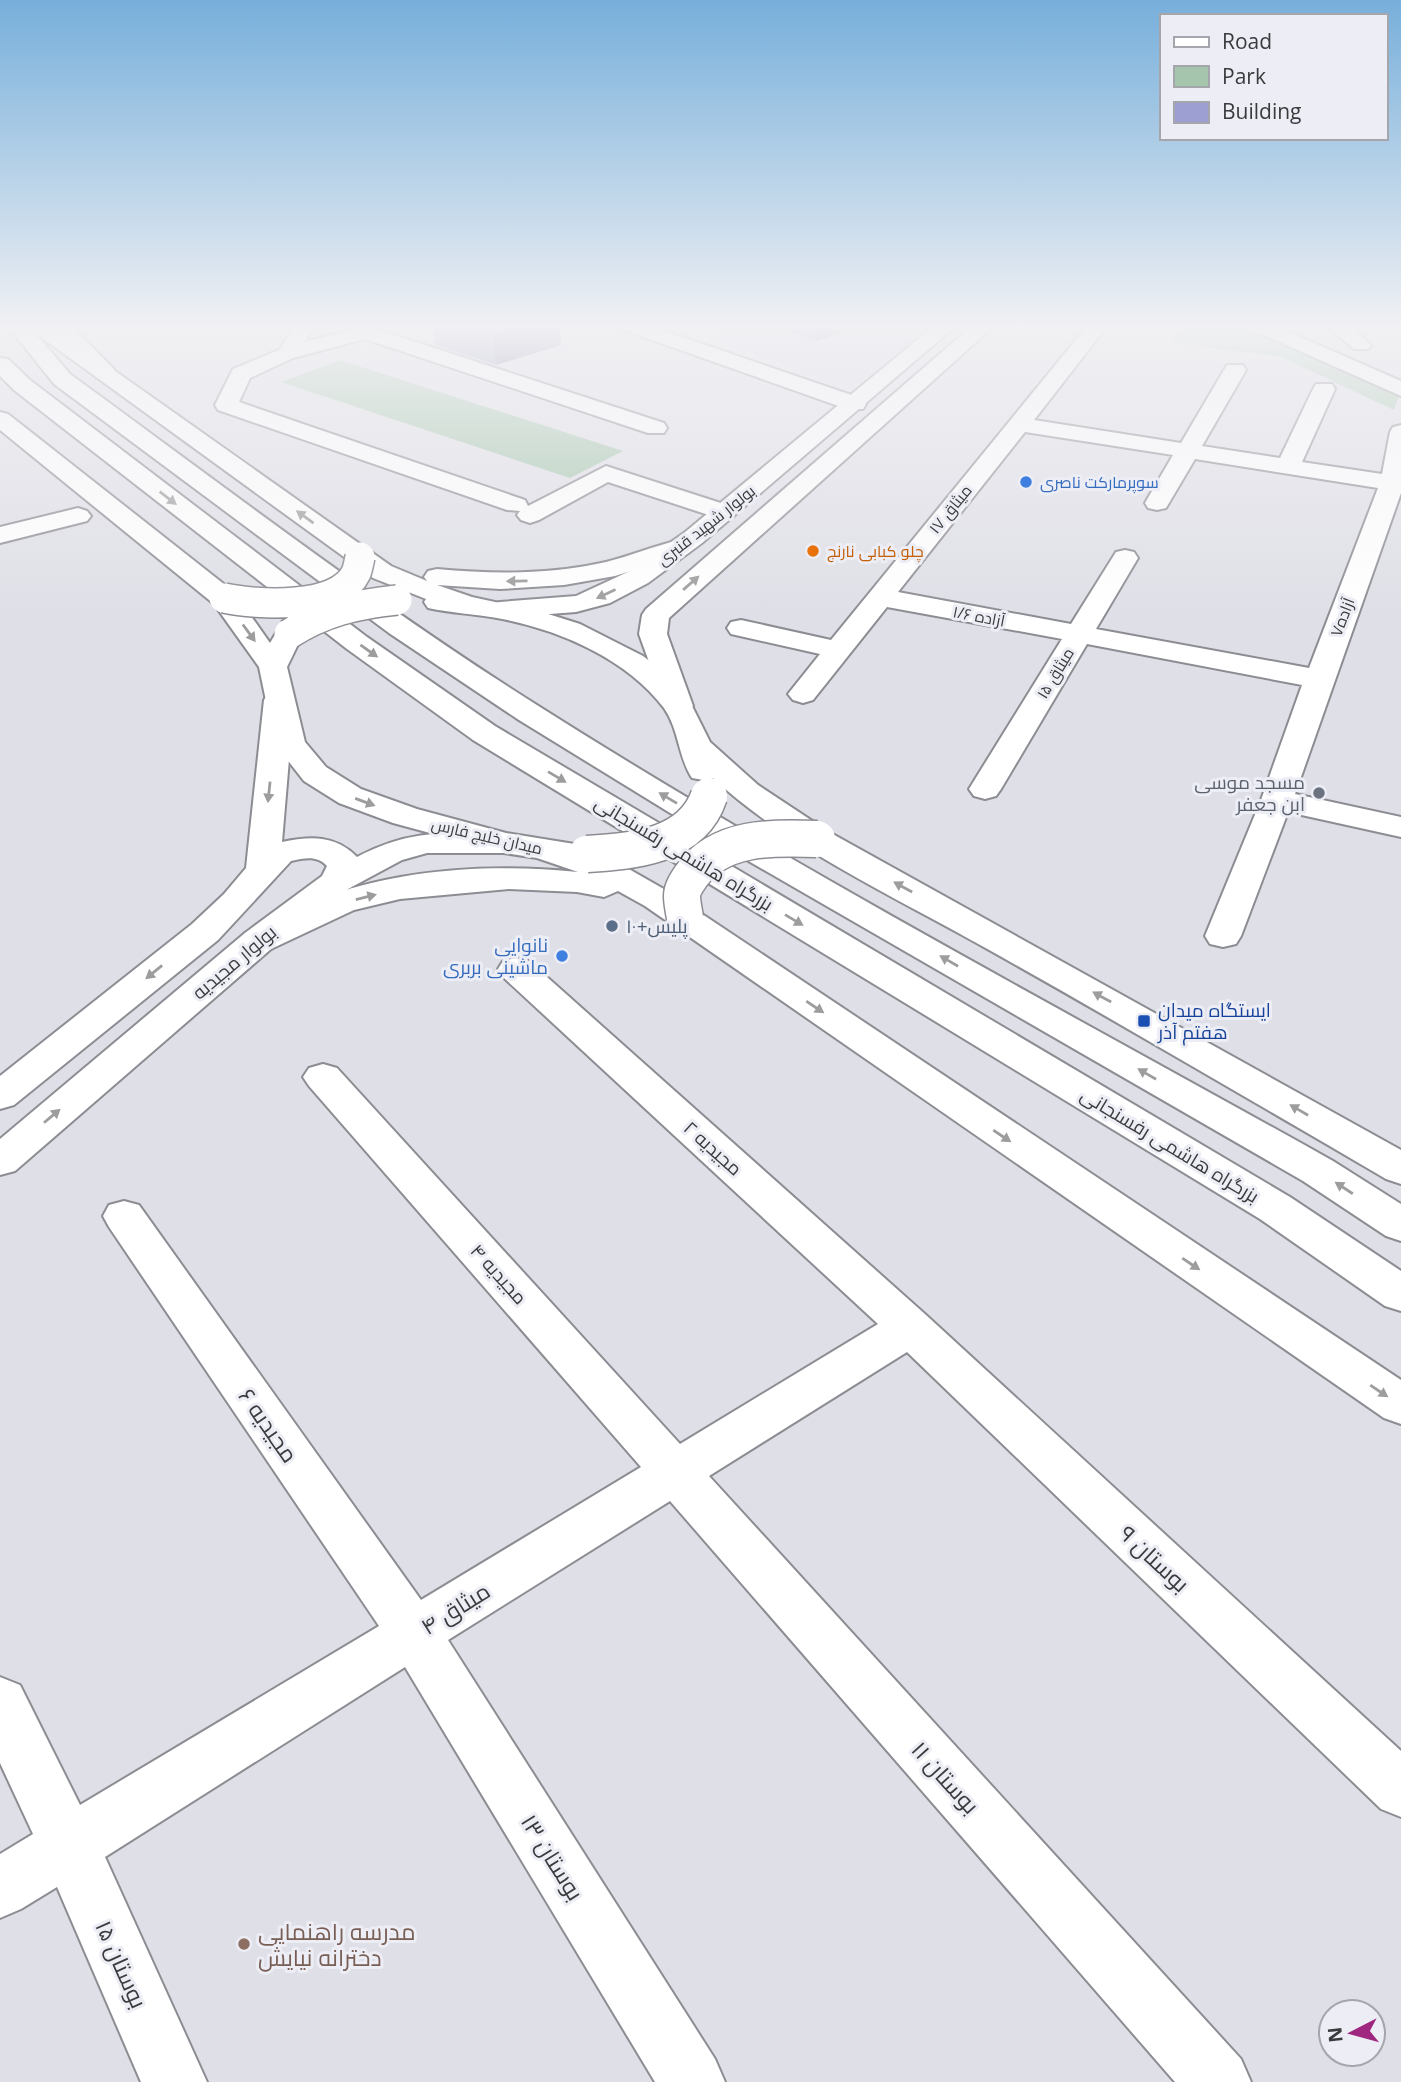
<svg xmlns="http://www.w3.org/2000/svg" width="1401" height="2082" font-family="'Open Sans',Cairo,sans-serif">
	<rect width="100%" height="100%" fill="#dfdfe7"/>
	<path fill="#d4d5e4" d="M732 325H911L925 329 858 384 846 385 701 336Z"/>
	<path fill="#a5c5ac" d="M1185 325H1245L1400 393 1394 410 1281 357 1170 342Z
		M340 360 623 451 570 478 281 382Z"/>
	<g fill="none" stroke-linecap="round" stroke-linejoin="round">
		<defs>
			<path id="minor" d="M49 325H70L113 368 116 373 113 378H97Z
				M296 325 315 327 304 342 366 326 373 328 664 423 667 428 664 433H648L365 339 293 358 250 378 239 402 525 500 528 506 606 466 733 507 737 512 733 517 724 520 608 482 539 520 530 523 521 520 517 515 520 511 507 510 218 410 215 405 233 369 279 350Z
				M618 325H647L863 399 866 404 863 409H847L621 329Z
				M1088 325H1108L1034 420 1181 443 1224 370 1227 365H1243L1246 370 1202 446 1280 458 1313 389 1316 384H1332L1335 389 1302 462 1382 474 1390 432 1393 427 1401 425V493L1295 794 1401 817V837L1288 812 1241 936 1236 944 1223 947 1210 944 1205 936 1261 800 1302 685 1087 644 1001 789 996 796 985 799 974 796 969 789 1062 639 887 607 813 700 803 703 793 700 788 694 820 654 731 634 727 628 731 622 741 620 831 640ZM1025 432 1173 455 1145 503 1148 508 1157 510 1166 508 1195 459 1378 488 1309 668 1096 629 1138 558 1134 552 1125 550 1116 552 1071 624 898 592Z
				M1247 325H1273L1401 381V396L1250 329Z
				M1326 325H1348L1371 345 1368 349H1354Z
				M78 508 87 511 91 516 87 521 0 543V527Z
				M516 958 529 961 926 1315 1401 1751V1817L1381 1809 907 1352 709 1476 1241 2059 1251 2082H1175L670 1501 448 1640 715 2059 725 2082H655L405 1667 105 1857 207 2082H141L57 1887 21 1909 0 1918V1854L33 1834 0 1763V1677L20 1685 80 1805 379 1626 109 1227 103 1216 109 1205 124 1201 139 1205 421 1600 641 1467 309 1086 303 1077 309 1068 323 1064 337 1068 680 1444 878 1324 503 977 498 969 503 961Z"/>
			<path id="major" d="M935 325H957L702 543 648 583 610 603 576 612 500 618 490 616 486 610 490 604 500 602 576 596 630 571 684 533Z
				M973 325H995L669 618 667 634 693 706 689 712 678 715 667 712 639 634 642 615 646 609Z
				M279 691 290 694 294 700 282 842C311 836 335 835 357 857 410 829 446 833 504 833L516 836 521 843 516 850 504 853H427L402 860 348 889 271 949 15 1171 0 1175V1139L245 933 322 876 327 866C317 855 305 858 291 861L218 940 14 1105 0 1109V1076L192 924 224 894 246 868 264 700 268 694Z"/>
			<path id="highway" d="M7 325H50L391 566 427 581 424 577 428 571 437 569C493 574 550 575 606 562 630 556 654 546 679 540L688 543 692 548 688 553 615 576 564 585 500 589 437 585 472 597 545 613 580 624 643 656 669 676 689 700 710 742 758 785 829 832 1401 1150V1184L1386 1179C1252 1101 1118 1022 982 946 891 895 790 849 713 778L703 780 692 778C678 757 679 729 664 708 626 658 558 629 497 618 475 614 451 613 428 608L424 602 426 599 373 578 34 332 70 374C225 487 378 605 540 707 797 870 1067 1012 1333 1161L1401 1204V1241L1386 1236 1303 1181 745 859 519 720 389 633 54 384Z
				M0 358 8 359 30 380 367 637 495 726 1290 1197 1401 1271V1311L1385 1306 1260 1219 473 740 347 649 14 390 0 376Z
				M0 412 8 414 234 592 270 643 279 628 289 626 299 628 303 634 287 667 305 742 326 767 361 789 417 809 506 833 587 846 591 854 620 864 669 892 1401 1380V1424L1384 1418 645 906 618 891 604 897 577 892 509 889 400 899 354 910 271 949 258 952 245 949 240 941 245 933C273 921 300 906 328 896 406 868 496 864 578 872L537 858 504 853 393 823 339 803 304 781 275 744 259 667 214 604 0 430Z"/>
		</defs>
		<use href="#minor" stroke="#8c8c93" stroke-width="4"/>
		<use href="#major" stroke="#8c8c93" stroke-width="4"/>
		<use href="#highway" stroke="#8c8c93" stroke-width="4"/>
		<use href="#minor" fill="#fff" fill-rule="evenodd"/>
		<use href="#major" fill="#fff" fill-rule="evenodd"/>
		<use href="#highway" fill="#fff" fill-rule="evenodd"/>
		<defs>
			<path id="highway-bridge-far1" d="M224 598C257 605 338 610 356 573 358 568 359 562 360 557
				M289 634C323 612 357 604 397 600
				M708 798 710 793"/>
			<path id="highway-bridge" d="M587 854C633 851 692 847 709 796
				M685 918C684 911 682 903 682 896 682 889 687 882 691 876 719 836 773 837 817 839"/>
		</defs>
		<use href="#highway-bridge-far1" stroke="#8c8c93" stroke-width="32" stroke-linecap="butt"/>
		<use href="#highway-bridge" stroke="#8c8c93" stroke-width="39" stroke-linecap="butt"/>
		<use href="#highway-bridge-far1" stroke="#fff" stroke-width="29"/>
		<use href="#highway-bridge" stroke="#fff" stroke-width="36"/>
	</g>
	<path fill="#8789b5" d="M434 325H560L561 345 496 365 435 345Z
		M769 325H867L816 341Z"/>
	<path fill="#6e6f94" d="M524 325H560L561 345 496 365 493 334Z
		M816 325H867L816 341Z"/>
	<path fill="#9d9fd3" stroke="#6e6f94" stroke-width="2" d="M466 325H524L493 334Z"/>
	<defs><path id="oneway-solid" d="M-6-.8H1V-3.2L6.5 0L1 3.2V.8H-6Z" transform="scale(1.75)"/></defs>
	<g fill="#9d9d9e">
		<use href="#oneway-solid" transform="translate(168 498) rotate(38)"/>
		<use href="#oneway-solid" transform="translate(305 517) rotate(-144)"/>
		<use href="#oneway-solid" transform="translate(517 581) rotate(179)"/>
		<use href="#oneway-solid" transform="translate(691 583) rotate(-41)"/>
		<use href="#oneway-solid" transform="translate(606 594) rotate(155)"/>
		<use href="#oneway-solid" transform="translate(249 633) rotate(54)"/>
		<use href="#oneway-solid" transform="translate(369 651) rotate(35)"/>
		<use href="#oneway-solid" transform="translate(557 777) rotate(31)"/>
		<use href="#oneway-solid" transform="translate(269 792) rotate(96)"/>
		<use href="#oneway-solid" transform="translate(668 798) rotate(-149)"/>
		<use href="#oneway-solid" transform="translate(365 802) rotate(20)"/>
		<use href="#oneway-solid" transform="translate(903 887) rotate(-151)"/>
		<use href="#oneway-solid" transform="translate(366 897) rotate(-14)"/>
		<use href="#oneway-solid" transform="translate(794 920) rotate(31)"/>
		<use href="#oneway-solid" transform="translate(949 961) rotate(-150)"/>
		<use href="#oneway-solid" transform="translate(154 972) rotate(141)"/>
		<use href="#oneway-solid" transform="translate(1102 997) rotate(-151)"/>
		<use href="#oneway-solid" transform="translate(815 1007) rotate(34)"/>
		<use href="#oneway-solid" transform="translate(1147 1074) rotate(-150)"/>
		<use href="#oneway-solid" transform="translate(1299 1110) rotate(-150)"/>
		<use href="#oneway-solid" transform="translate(52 1116) rotate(-40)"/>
		<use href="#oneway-solid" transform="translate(1002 1136) rotate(34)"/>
		<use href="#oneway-solid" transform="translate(1344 1188) rotate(-147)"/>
		<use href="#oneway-solid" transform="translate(1191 1264) rotate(34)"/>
		<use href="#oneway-solid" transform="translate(1379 1391) rotate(34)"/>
	</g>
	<linearGradient id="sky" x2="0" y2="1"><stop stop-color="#77afdb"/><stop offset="0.53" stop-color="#f1f1f4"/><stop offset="1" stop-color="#f1f1f4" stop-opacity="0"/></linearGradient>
	<rect width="1401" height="616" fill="url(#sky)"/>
	<g fill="#3f7fe0" stroke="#ecedf5" stroke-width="2.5">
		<circle cx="1026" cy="482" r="7"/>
		<circle cx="562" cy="956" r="7"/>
	</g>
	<circle fill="#e8710a" stroke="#ecedf5" stroke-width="2.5" cx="813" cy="551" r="7"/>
	<circle fill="#6b7280" stroke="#ecedf5" stroke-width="2.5" cx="1319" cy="793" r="7"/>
	<circle fill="#5c6f8a" stroke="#ecedf5" stroke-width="2.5" cx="612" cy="926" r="7"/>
	<rect fill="#1a4fb4" stroke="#ecedf5" stroke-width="2.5" x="1137" y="1014" width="14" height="14" rx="3.5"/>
	<circle fill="#8d6e63" stroke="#ecedf5" stroke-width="2.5" cx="244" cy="1944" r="7"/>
	<g text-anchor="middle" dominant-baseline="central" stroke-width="6" stroke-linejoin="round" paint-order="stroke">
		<g font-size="16" fill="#366cbe" stroke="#ecedf5" text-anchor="start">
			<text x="1040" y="482">سوپرمارکت ناصری</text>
		</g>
		<g font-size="16" fill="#3b3b3e" stroke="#ecedf5">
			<text transform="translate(950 509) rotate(-51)">میثاق ۱۷</text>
			<text transform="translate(706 525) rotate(-38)">بولوار شهید قنبری</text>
			<text transform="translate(979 616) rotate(11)">آزاده ۱/۶</text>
			<text transform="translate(1342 617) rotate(-69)">آزاده۷</text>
			<text transform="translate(1055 673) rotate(-59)">میثاق ۱۵</text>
			<text transform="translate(487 836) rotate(13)">میدان خلیج فارس</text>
		</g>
		<g font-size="16" fill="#c56008" stroke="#ecedf5" text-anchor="start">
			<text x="827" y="551">چلو کبابی نارنج</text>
		</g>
		<g font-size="19" fill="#5b616d" stroke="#ecedf5" text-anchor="end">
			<text x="1305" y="782">مسجد موسی<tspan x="1305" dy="22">ابن جعفر</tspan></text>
		</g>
		<g font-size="19" fill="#3b3b3e" stroke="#ecedf5">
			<text transform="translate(684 853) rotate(31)">بزرگراه هاشمی رفسنجانی</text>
			<text transform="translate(234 962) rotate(-40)">بولوار مجیدیه</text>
			<text transform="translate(1170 1145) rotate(31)">بزرگراه هاشمی رفسنجانی</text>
			<text transform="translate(713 1148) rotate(42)">مجیدیه ۲</text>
			<text transform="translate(499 1274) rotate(48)">مجیدیه ۴</text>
		</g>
		<g font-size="19" fill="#4e5e75" stroke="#ecedf5" text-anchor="start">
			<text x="626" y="926">پلیس+۱۰</text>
		</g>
		<g font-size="19" fill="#366cbe" stroke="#ecedf5" text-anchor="end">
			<text x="548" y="945">نانوایی<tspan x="548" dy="22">ماشینی بربری</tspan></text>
		</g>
		<g font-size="19" fill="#164399" stroke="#ecedf5" text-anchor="start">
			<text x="1158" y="1010">ایستگاه میدان<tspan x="1158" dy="22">هفتم آذر</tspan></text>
		</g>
		<g font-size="23" fill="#3b3b3e" stroke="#ecedf5">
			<text transform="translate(269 1425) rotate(55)">مجیدیه ۶</text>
			<text transform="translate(1155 1558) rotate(43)">بوستان ۹</text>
			<text transform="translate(455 1608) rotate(-32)">میثاق ۴</text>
			<text transform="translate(946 1777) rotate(48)">بوستان ۱۱</text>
			<text transform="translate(553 1857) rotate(58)">بوستان ۱۳</text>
			<text transform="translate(122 1964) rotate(66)">بوستان ۱۵</text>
		</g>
		<g font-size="23" fill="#785e54" stroke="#ecedf5" text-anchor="start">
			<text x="258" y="1931">مدرسه راهنمایی<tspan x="258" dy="26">دخترانه نیایش</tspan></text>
		</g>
	</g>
	<rect x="1160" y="14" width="228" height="126" fill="#ecedf5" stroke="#a5a6ac" stroke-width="2"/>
	<rect x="1174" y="37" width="35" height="10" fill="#ffffff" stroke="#a5a6ac" stroke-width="2"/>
	<text x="1222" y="49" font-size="21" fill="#3b3b3e">Road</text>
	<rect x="1174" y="66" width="35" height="21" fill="#a5c5ac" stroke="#a5a6ac" stroke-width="2"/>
	<text x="1222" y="84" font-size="21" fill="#3b3b3e">Park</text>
	<rect x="1174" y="102" width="35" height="21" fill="#9d9fd3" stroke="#a5a6ac" stroke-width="2"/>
	<text x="1222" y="119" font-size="21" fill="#3b3b3e">Building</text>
	<g transform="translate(1352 2033) rotate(264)"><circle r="33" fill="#ecedf5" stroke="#a5a6ac" stroke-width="2"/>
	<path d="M0-5L12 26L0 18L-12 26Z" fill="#9f2780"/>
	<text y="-10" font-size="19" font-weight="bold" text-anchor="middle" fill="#3b3b3e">N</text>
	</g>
</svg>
